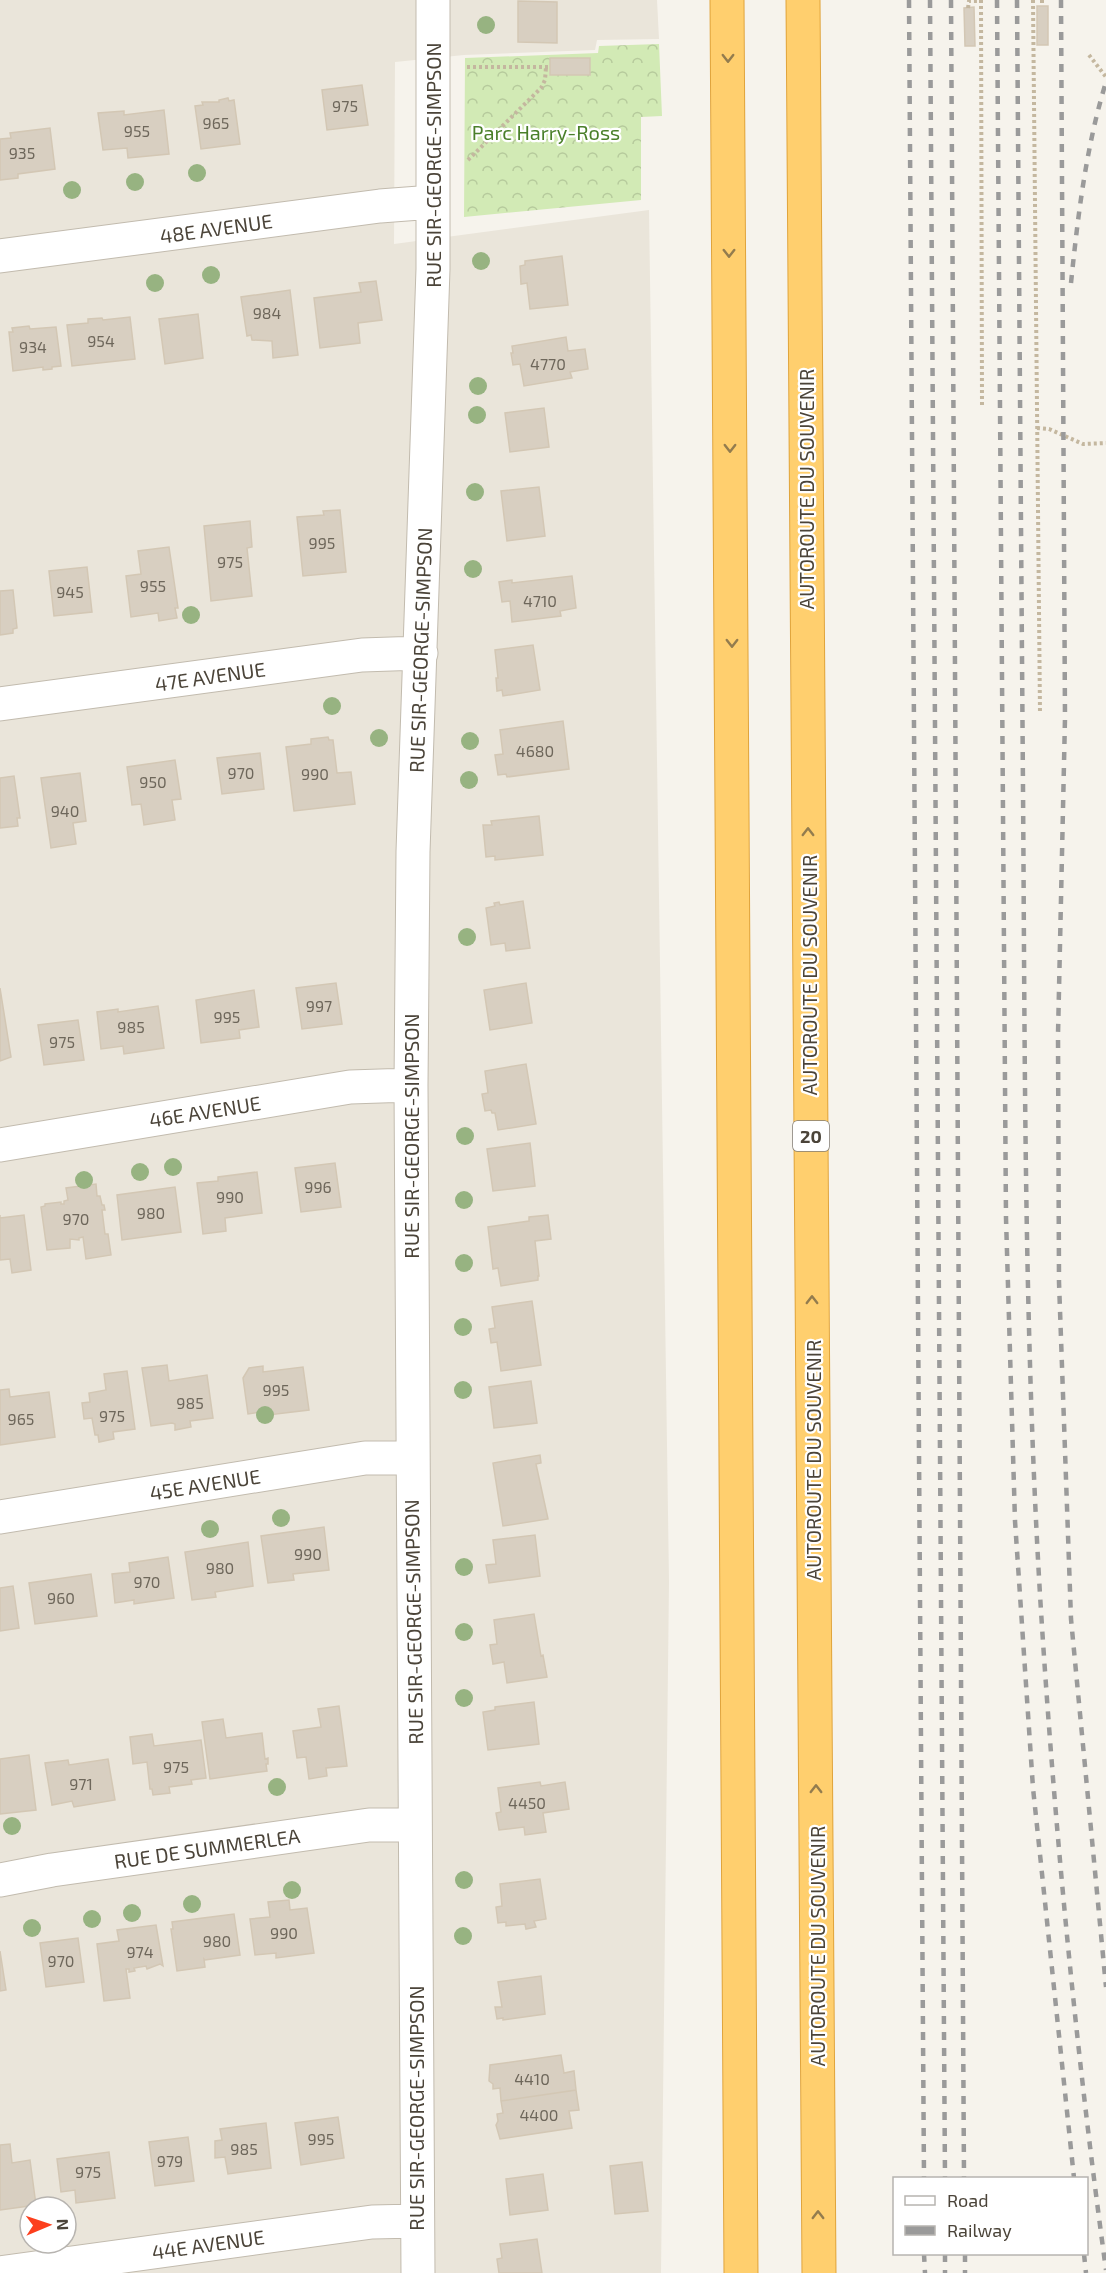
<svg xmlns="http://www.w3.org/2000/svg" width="1106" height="2273" font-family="'Exo 2',sans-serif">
	<defs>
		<pattern id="forest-crowns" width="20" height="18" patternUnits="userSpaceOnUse" patternTransform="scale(1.5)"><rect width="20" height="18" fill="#d2eab5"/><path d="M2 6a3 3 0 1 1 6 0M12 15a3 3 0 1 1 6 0" fill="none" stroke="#b6ca9c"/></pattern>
	</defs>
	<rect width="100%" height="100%" fill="#f6f3ec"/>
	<path fill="#eae5da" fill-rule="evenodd" d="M0 0H657L659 39 597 40 595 50 464 55 395 62 394 244 649 210 669 1582 661 2273H0ZM30 2207H66V2243H30Z"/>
	<path fill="url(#forest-crowns)" d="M659 44 662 116 641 117V200L464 217 465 58 598 53 599 46Z"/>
	<path fill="#d8cfc1" stroke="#d3c7b4" stroke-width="1.5" d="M518 1 557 2V43L518 42Z
		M1037 6H1048V45H1037Z
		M974 7 975 46H965L964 8Z
		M550 58H590V75H550Z
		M362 85 368 125 327 130 322 90Z
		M228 98 229 101 234 100 240 144 201 149 195 106 203 105 202 102H219V100Z
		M164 110 169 154 128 158 127 148 103 150 98 113 124 111V115Z
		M50 128 55 169 18 174V178L0 180V139L11 138 10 133Z
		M562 256 568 305 530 309 527 283 521 284 520 266 525 265V261Z
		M376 281 382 320 358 323 360 343 320 348 314 298 361 292 359 283Z
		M290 290 298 355 273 358 272 341 252 340 251 335 247 336 241 297Z
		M198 314 203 358 165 364 159 319Z
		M130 317 135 359 72 366 67 325 88 323V319L102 318 103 320Z
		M29 326 30 329 56 327 61 366 52 367V369L43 370V367L13 371 9 332H13L12 328Z
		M566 337 568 351 585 349 588 369 570 372 572 378 524 386 520 364 513 365 511 353H513L512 346Z
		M544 408 549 447 510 452 505 413Z
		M539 487 545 536 507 541 501 491Z
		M340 510 346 572 303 576 297 517 324 515 323 511Z
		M250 521 252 547 247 548 252 596 211 601 204 526Z
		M169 547 178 608H175L177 618 159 621 158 613 131 617 126 576 141 574 138 551Z
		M87 567 92 612 54 616 49 571Z
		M572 576 576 608 560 611 561 616 512 622 510 601 502 602 499 582 512 580V583Z
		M13 590 17 628 13 629V633L0 635V591Z
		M533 645 540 690 503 696 502 690 497 691 496 678H498L495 650Z
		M563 721 569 769 507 777 506 774 498 775 495 755 503 754 500 730Z
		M328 737 329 740H333L337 773 351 772 355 804 294 811 286 747 311 744V739Z
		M260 753 264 789 222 794 217 758Z
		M175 760 181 799 172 800 175 820 144 825 141 804 132 805 127 767Z
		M80 773 86 821 73 823 76 844 51 848 41 778Z
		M14 776 20 818H17L18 826 0 828V778Z
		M539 816 543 855 495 860V856L486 857 483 825H492L491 821Z
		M523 901 530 948 506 951 505 943 491 945 486 908 495 906 494 903 499 902 500 905Z
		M336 983 342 1024 302 1029 296 988Z
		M526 983 532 1023 490 1030 484 990Z
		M0 988 11 1057 0 1061Z
		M254 990 259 1027 239 1030 240 1038 201 1043 196 1000Z
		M158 1006 164 1048 124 1054 123 1046 101 1049 97 1012 118 1009V1012Z
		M78 1020 84 1060 44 1065 38 1025Z
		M526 1064 536 1124 498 1130 495 1113H492L491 1110 485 1111 482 1094 488 1093 485 1071Z
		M530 1143 535 1186 493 1191 487 1149Z
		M335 1163 341 1207 301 1212 295 1168Z
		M257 1172 262 1213 225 1218 226 1231 203 1234 197 1183 218 1181V1177Z
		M96 1184 97 1196H100L102 1205H104L105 1210H102L105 1234H108L111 1255 86 1259 83 1237 79 1238V1240L70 1239V1248L47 1250 41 1207 45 1206V1204L61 1202V1204H64V1201L68 1200 66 1188Z
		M175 1187 181 1232 122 1240 117 1195Z
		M0 1215V1218L24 1215 31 1270 12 1273 10 1259 0 1260Z
		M548 1215 551 1239 535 1241 539 1276H538V1280L501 1286 498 1268 493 1269 488 1227 529 1221V1217Z
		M532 1301 541 1365 501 1371 497 1342 491 1343 489 1329 495 1328 492 1307Z
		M167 1365 169 1381 207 1375 213 1418 190 1421 191 1427 175 1430V1424L172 1423 151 1426 142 1368Z
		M263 1366V1372L303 1367 309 1410 268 1415V1411L248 1414 243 1378 249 1368Z
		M127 1371 135 1429 113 1432 114 1439 99 1442 98 1435H95L92 1418 84 1419 82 1403 90 1402 89 1393 106 1390 104 1374Z
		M531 1381 537 1423 494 1428 489 1387Z
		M9 1389 10 1397 49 1392 55 1437 0 1445V1390Z
		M540 1455 541 1463 536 1464 548 1519 503 1526 493 1463Z
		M324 1527 329 1570 293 1574 294 1580 268 1583 261 1536Z
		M535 1535 540 1576 489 1583 486 1565 496 1564 493 1540Z
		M248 1542 253 1586 215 1592 216 1597 192 1600 185 1552Z
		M168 1557 174 1598 134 1604V1600L115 1603 112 1574 130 1572 129 1563Z
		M91 1574 97 1616 35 1624 29 1583Z
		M13 1586 19 1628 0 1631V1588Z
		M534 1614 541 1656 543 1655 547 1677 507 1683 504 1662 493 1664 490 1645 497 1644 494 1620Z
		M534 1702 539 1744 488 1750 483 1712 495 1710V1707Z
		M339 1706 347 1766 326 1768 327 1776 309 1779 306 1757 297 1758 293 1731 321 1727 318 1709Z
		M223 1719 226 1738 262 1733 265 1759 268 1758V1764H266L267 1771 210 1779 202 1722Z
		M152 1734 154 1746 201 1740 206 1778 191 1780 192 1784 169 1787 170 1793 153 1795 152 1789H150L147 1762 133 1764 130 1737Z
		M29 1755 36 1810 0 1814V1759Z
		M108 1759 115 1800 74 1807 72 1801 52 1805 45 1763 68 1760 69 1765Z
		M540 1782 541 1786 565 1782 569 1809 543 1813 546 1832 525 1835 524 1827 499 1830 496 1813 501 1812 498 1788Z
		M540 1879 546 1919 534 1921 536 1927 526 1929 525 1924 506 1926V1922L498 1923 496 1907 502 1906 500 1884Z
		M289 1900 290 1910 307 1908 314 1953 276 1958V1953L255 1955 250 1919 270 1917 268 1902Z
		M234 1914 240 1955 205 1960 204 1959 205 1967 177 1971 171 1929H173L172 1922Z
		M156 1925 163 1966 160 1964 147 1969 146 1966 134 1968 135 1971 129 1972V1969H126L130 1998 104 2001 97 1944 119 1941 117 1930Z
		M78 1938 84 1982 46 1987 40 1943Z
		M0 1951 6 1990 0 1991Z
		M541 1976 545 2014 503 2020V2018L497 2019 495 2007H502L498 1982Z
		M561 2055 564 2073 574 2071 576 2090 501 2101 500 2088 493 2089V2084L489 2081 490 2065Z
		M576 2090 579 2110 569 2111 572 2128 500 2139 496 2125 498 2121 497 2114 503 2113 501 2101Z
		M338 2117 344 2158 301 2165 295 2123Z
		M266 2123 271 2168 228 2174 225 2157 215 2158V2141L222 2140 220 2129Z
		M188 2137 194 2181 155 2186 149 2142Z
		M10 2144 12 2163 30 2160 36 2205 0 2210V2145Z
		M109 2152 115 2198 76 2203 75 2190 61 2192 57 2159Z
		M642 2162 648 2211 615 2214 610 2166Z
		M543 2174 548 2210 510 2215 506 2179Z
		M537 2239 542 2273H499L497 2259 502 2258 500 2244Z"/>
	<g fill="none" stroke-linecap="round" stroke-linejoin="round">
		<defs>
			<path id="minor" d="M0 256 380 206 433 202
				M0 704 362 655 421 653
				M0 1145 350 1087 411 1085
				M0 1517 365 1458H412
				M0 1880 52 1870 369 1825H415
				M0 2273 372 2222 417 2221
				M418 2273 411 1085 413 852 433 269V0"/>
			<path id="motorway" d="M727 0 741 2273
				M803 0 819 2273"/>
		</defs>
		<use href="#minor" stroke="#c2bbae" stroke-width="35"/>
		<use href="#motorway" stroke="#e0a43c" stroke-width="35"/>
		<path stroke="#c4b79f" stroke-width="4" stroke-dasharray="3 3" stroke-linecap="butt" d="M981 0 982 406
			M1033 0 1040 713
			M1042 0V6
			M968 8 969 1H981
			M1089 55 1106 77
			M467 67H550
			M468 160 541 88 545 80 546 67
			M1037 428 1049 429 1083 444 1106 443"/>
		<use href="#minor" stroke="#fff" stroke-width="33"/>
		<use href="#motorway" stroke="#ffcf6e" stroke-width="33"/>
		<path stroke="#9a9a9a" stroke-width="4.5" stroke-dasharray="8 8" stroke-linecap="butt" d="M909 0 924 2178
			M930 0 945 2178
			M951 0 964 2178
			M997 0 1006 1218 1015 1521 1033 1788 1074 2178
			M1017 0C1019 263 1021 526 1023 788 1025 1062 1024 1337 1041 1611 1055 1831 1076 2051 1106 2270
			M1061 0 1065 718 1058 1035 1059 1282 1071 1619 1106 1987
			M1071 283C1078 215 1086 147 1106 82
			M924 2254 925 2273
			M945 2254V2273
			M965 2254V2273
			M1084 2254 1086 2273"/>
	</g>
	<g fill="#97b381">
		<circle cx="486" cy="25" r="9"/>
		<circle cx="197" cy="173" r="9"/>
		<circle cx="135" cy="182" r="9"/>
		<circle cx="72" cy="190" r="9"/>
		<circle cx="481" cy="261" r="9"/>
		<circle cx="211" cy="275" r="9"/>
		<circle cx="155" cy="283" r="9"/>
		<circle cx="478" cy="386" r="9"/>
		<circle cx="477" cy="415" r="9"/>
		<circle cx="475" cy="492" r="9"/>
		<circle cx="473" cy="569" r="9"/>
		<circle cx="191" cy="615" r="9"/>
		<circle cx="332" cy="706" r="9"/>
		<circle cx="379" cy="738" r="9"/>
		<circle cx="470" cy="741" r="9"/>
		<circle cx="469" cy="780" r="9"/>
		<circle cx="467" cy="937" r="9"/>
		<circle cx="465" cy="1136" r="9"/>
		<circle cx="173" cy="1167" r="9"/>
		<circle cx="140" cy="1172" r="9"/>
		<circle cx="84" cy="1180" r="9"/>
		<circle cx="464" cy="1200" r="9"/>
		<circle cx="464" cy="1263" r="9"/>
		<circle cx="463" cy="1327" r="9"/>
		<circle cx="463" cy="1390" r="9"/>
		<circle cx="265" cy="1415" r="9"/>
		<circle cx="281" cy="1518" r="9"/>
		<circle cx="210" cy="1529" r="9"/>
		<circle cx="464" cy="1567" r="9"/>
		<circle cx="464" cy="1632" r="9"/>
		<circle cx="464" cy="1698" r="9"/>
		<circle cx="277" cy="1787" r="9"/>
		<circle cx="12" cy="1826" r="9"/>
		<circle cx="464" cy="1880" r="9"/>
		<circle cx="292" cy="1890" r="9"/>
		<circle cx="192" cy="1904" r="9"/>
		<circle cx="132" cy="1913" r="9"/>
		<circle cx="92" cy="1919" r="9"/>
		<circle cx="32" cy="1928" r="9"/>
		<circle cx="463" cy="1936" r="9"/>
	</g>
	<defs><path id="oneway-chevron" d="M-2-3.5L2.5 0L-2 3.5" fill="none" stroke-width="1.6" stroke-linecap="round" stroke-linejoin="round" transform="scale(1.5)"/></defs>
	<g stroke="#937c4e">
		<use href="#oneway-chevron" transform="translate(728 58) rotate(90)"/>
		<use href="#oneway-chevron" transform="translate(729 253) rotate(90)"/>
		<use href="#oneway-chevron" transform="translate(730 448) rotate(90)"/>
		<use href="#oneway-chevron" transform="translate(732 643) rotate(90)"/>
		<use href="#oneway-chevron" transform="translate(808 832) rotate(-90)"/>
		<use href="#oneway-chevron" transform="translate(812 1300) rotate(-90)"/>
		<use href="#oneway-chevron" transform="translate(816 1789) rotate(-90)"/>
		<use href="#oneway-chevron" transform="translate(818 2215) rotate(-90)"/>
	</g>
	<g text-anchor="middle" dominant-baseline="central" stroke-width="4.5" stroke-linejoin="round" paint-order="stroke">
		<g font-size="16" fill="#6e675b">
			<text x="345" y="105">975</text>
			<text x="216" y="122">965</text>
			<text x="137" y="130">955</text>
			<text x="22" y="152">935</text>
			<text x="267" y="312">984</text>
			<text x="101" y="340">954</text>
			<text x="33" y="346">934</text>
			<text x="548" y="363">4770</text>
			<text x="322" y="542">995</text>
			<text x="230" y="561">975</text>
			<text x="153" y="585">955</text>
			<text x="70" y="591">945</text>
			<text x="540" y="600">4710</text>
			<text x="535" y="750">4680</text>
			<text x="241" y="772">970</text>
			<text x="315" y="773">990</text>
			<text x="153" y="781">950</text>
			<text x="65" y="810">940</text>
			<text x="319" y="1005">997</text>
			<text x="227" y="1016">995</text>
			<text x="131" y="1026">985</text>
			<text x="62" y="1041">975</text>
			<text x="318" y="1186">996</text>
			<text x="230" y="1196">990</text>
			<text x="151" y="1212">980</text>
			<text x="76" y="1218">970</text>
			<text x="276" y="1389">995</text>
			<text x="190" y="1402">985</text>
			<text x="112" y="1415">975</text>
			<text x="21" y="1418">965</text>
			<text x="308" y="1553">990</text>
			<text x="220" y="1567">980</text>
			<text x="147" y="1581">970</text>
			<text x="61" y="1597">960</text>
			<text x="176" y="1766">975</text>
			<text x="81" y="1783">971</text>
			<text x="527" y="1802">4450</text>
			<text x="284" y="1932">990</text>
			<text x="217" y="1940">980</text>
			<text x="140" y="1951">974</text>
			<text x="61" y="1960">970</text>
			<text x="532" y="2078">4410</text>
			<text x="539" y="2114">4400</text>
			<text x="321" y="2138">995</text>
			<text x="244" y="2148">985</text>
			<text x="170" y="2160">979</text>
			<text x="88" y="2171">975</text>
		</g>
		<rect fill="#fff" stroke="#817c74" stroke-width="1.5" x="793" y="1121" width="36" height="30" rx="4.5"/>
		<g font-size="18" font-weight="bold" fill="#4b4439">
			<text x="811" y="1136">20</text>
		</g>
		<g font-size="20" fill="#4a7f2a" stroke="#fff">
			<text x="546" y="132">Parc Harry-Ross</text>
		</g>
		<g font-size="20" fill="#4b4439" stroke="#fff">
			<text transform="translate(433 165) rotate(-90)">RUE SIR-GEORGE-SIMPSON</text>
			<text transform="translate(216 228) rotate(-8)">48E AVENUE</text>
			<text transform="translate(806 489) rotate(-90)">AUTOROUTE DU SOUVENIR</text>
			<text transform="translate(420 650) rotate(-88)">RUE SIR-GEORGE-SIMPSON</text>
			<text transform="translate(210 676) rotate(-8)">47E AVENUE</text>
			<text transform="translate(809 975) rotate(-90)">AUTOROUTE DU SOUVENIR</text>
			<text transform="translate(205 1111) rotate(-9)">46E AVENUE</text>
			<text transform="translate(411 1136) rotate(-90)">RUE SIR-GEORGE-SIMPSON</text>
			<text transform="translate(813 1460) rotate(-90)">AUTOROUTE DU SOUVENIR</text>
			<text transform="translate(205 1484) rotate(-9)">45E AVENUE</text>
			<text transform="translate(413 1622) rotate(-91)">RUE SIR-GEORGE-SIMPSON</text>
			<text transform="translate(207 1848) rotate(-8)">RUE DE SUMMERLEA</text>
			<text transform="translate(817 1946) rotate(-90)">AUTOROUTE DU SOUVENIR</text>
			<text transform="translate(416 2108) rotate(-90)">RUE SIR-GEORGE-SIMPSON</text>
			<text transform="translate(208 2244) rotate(-8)">44E AVENUE</text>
		</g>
	</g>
	<rect x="893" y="2177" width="195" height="78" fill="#ffffff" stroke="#b7b4b0" stroke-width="1.5"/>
	<rect x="905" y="2196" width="30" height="9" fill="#ffffff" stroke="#b7b4b0" stroke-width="1.5"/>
	<text x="947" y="2207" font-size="18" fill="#4b4439">Road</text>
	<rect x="905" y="2226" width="30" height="9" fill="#9a9a9a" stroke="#b7b4b0" stroke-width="1.5"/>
	<text x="947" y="2237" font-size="18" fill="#4b4439">Railway</text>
	<g transform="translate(48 2225) rotate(88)"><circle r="28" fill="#ffffff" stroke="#b7b4b0" stroke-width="1.5"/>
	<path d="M0-4.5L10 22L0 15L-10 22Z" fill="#fc3f1d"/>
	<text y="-9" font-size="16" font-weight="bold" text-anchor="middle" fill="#4b4439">N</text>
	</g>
</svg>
